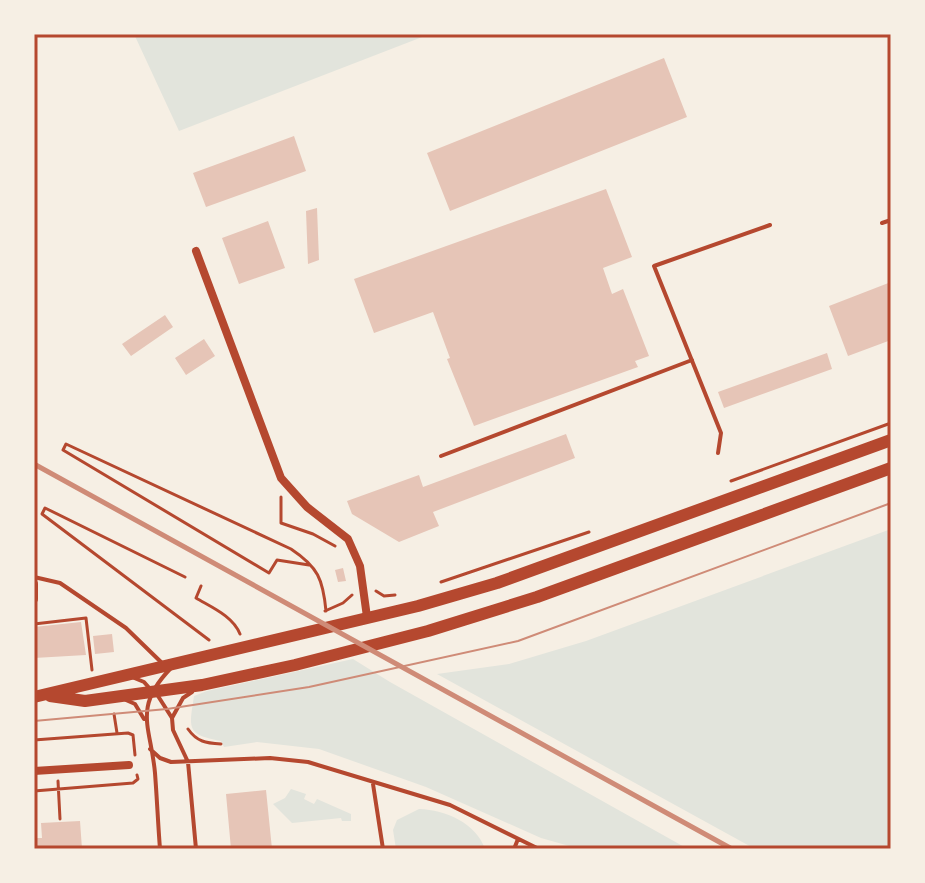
<svg xmlns="http://www.w3.org/2000/svg" width="925" height="883" font-family="Raleway,sans-serif">
	<rect width="100%" height="100%" fill="#f6efe4"/>
	<path fill="#e2e4dc" d="M134 34H430L179 131Z
		M891 529V849H755L437 674 509 664 586 641Z
		M353 659 390 682 688 849H580L541 838 426 787 319 749 257 742 224 747 221 741C186 734 189 729 194 696L207 691Z
		M291 789 306 794 304 799 314 804 317 799 351 814V821H342L341 818 292 823 273 804 285 798Z
		M419 809C446 810 476 823 485 849H396L393 830 397 820Z"/>
	<path fill="#e6c5b7" d="M664 58 687 117 450 211 427 153Z
		M294 136 306 171 206 207 193 173Z
		M606 189 632 257 603 268 612 294 623 289 649 356 635 361 638 367 474 426 447 359 450 358 433 312 374 333 354 279Z
		M317 208 319 260 308 264 306 211Z
		M268 221 285 268 239 284 222 238Z
		M891 282V340L848 356 829 306Z
		M165 315 173 327 131 356 122 344Z
		M204 339 215 356 186 375 175 358Z
		M827 353 832 369 724 408 718 392Z
		M566 434 575 458 433 512 439 526 399 542 352 514 347 501 419 475 423 487Z
		M343 568 346 581 338 582 335 570Z
		M81 622 86 655 34 658V627Z
		M112 634 114 652 95 654 93 636Z
		M266 790 272 849H231L226 794Z
		M80 821 82 849H34V838H42L41 823Z"/>
	<g fill="none" stroke-linecap="round" stroke-linejoin="round">
		<path stroke="#b5482f" stroke-width="3" d="M731 481 891 423
			M281 497V523L313 534 335 546
			M269 573 63 450 66 444 291 549C318 567 323 579 326 611
			M269 573 277 560 309 565
			M185 577 45 508 42 514 209 640
			M441 582 589 532
			M201 586 196 598C211 607 233 616 240 634
			M376 591 384 596 395 595
			M325 611 343 603 352 595
			M34 624 86 618 92 670
			M114 714 117 733
			M188 729C197 742 206 743 221 744
			M34 740 128 733 133 735 135 755
			M58 781 60 819
			M34 791 133 783 138 779 137 775"/>
		<path stroke="#b5482f" stroke-width="4" d="M882 223 891 220
			M718 453 721 433 654 266 770 225
			M441 456 692 360
			M34 577 60 583 126 628 162 663
			M132 677 144 682 151 690
			M158 696 172 718 173 730 188 762 196 849
			M126 700 135 704 144 719
			M172 718 183 698 192 692
			M150 749 160 758 171 762 270 758 308 762 450 805 539 849
			M373 784 383 849
			M160 849C158 824 157 799 155 773 151 727 132 708 171 668
			M514 849 518 839"/>
		<path stroke="#b5482f" stroke-width="8" d="M196 251 281 478 307 507 348 539 360 566 367 617
			M34 584V599
			M34 771 129 765"/>
		<path stroke="#b5482f" stroke-width="12" d="M50 696 85 701 202 685 295 665 428 631 537 597 891 468
			M34 697 418 606 497 583 891 440"/>
		<path stroke="#cf8b77" stroke-width="2" d="M34 721 167 709 309 687 518 641 891 503"/>
		<path stroke="#cf8b77" stroke-width="5" d="M34 464 732 849"/>
	</g>
	<rect width="925" height="883" fill="none" stroke="#f6efe4" stroke-width="72"/>
	<rect x="36" y="36" width="853" height="811" fill="none" stroke="#b5482f" stroke-width="3"/>
</svg>
